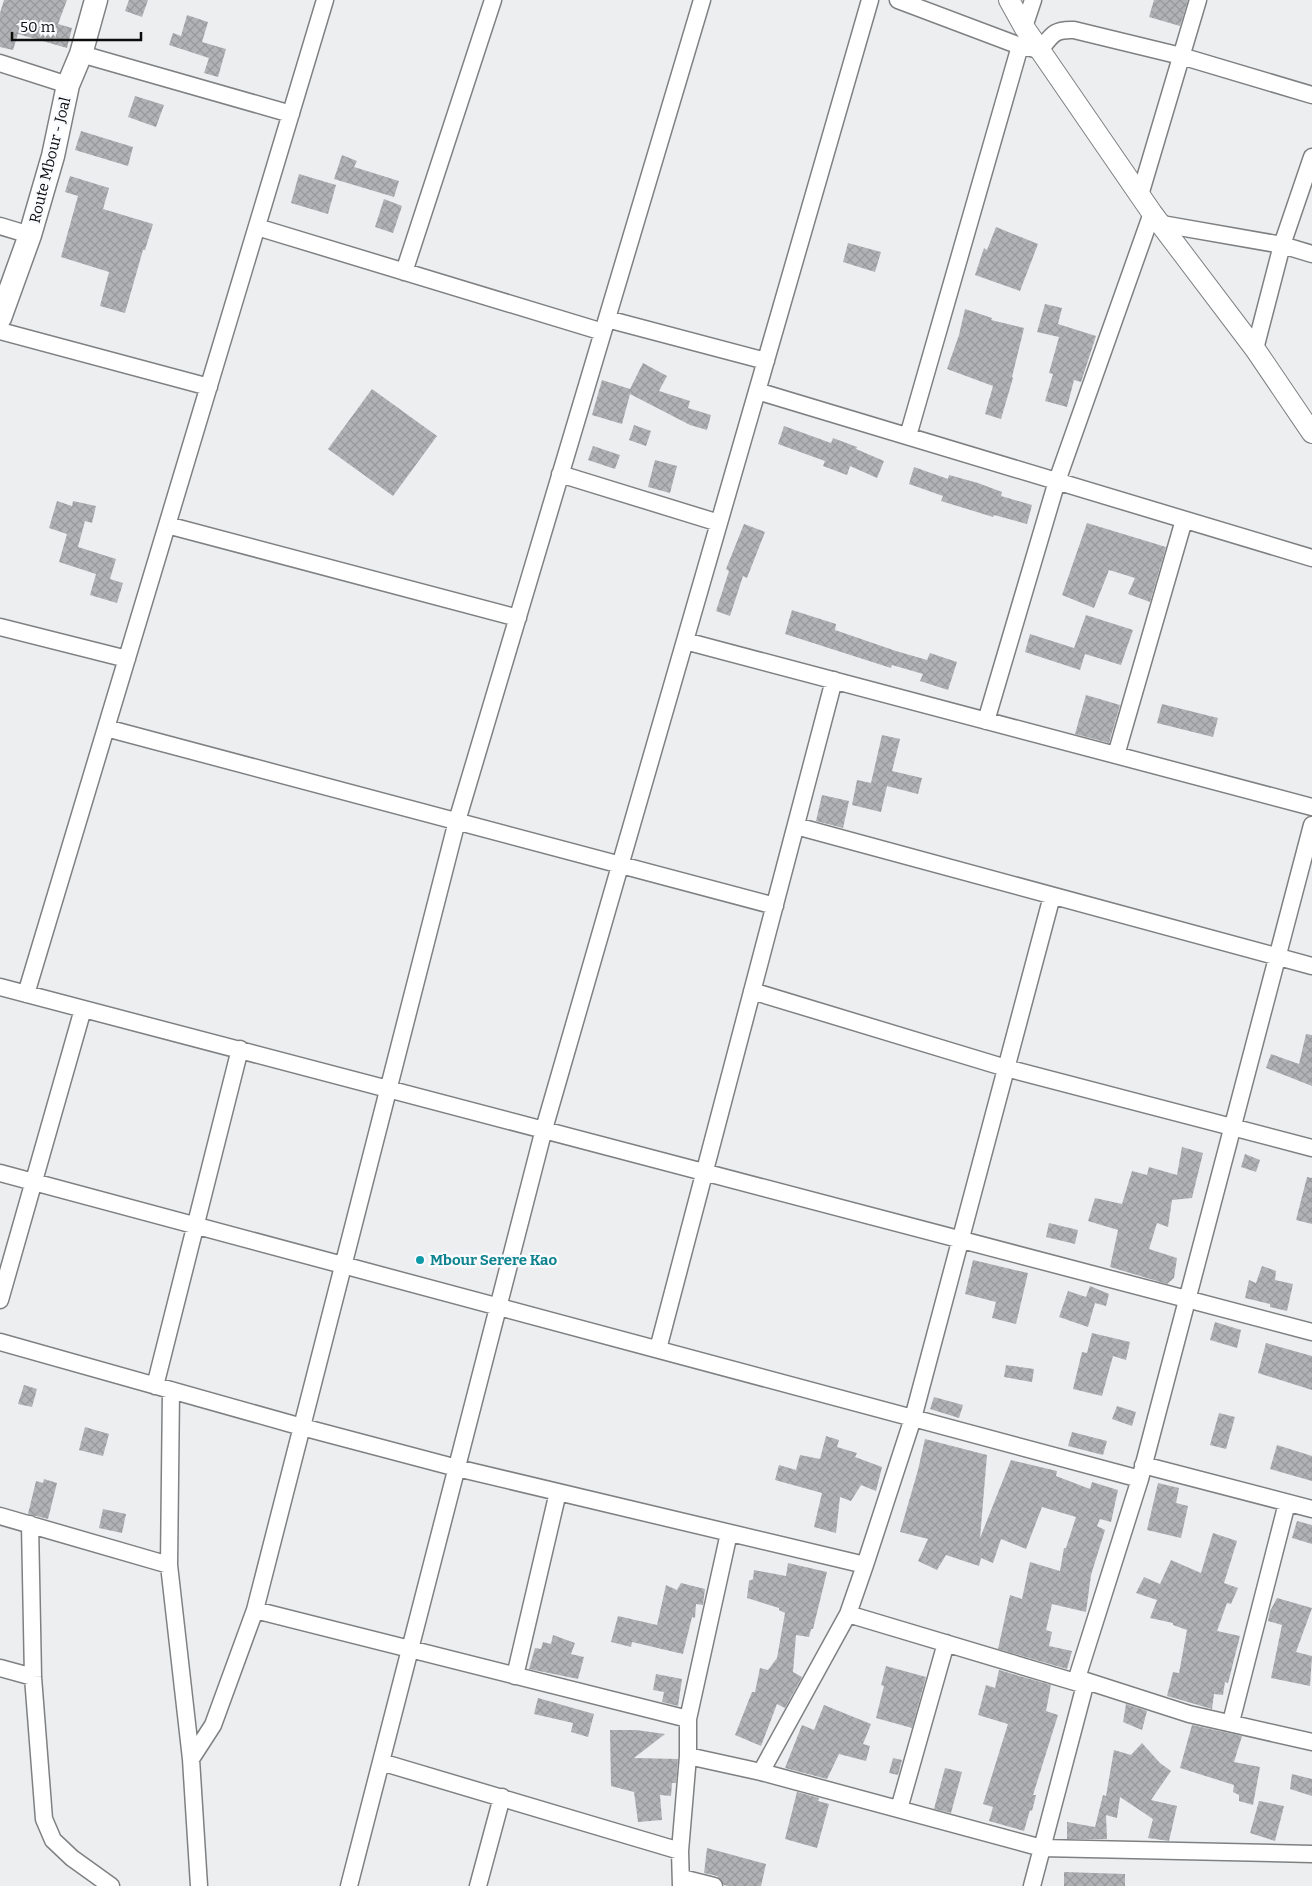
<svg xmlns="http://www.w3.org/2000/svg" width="1312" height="1886" font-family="Bitter,serif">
	<defs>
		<pattern id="building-cross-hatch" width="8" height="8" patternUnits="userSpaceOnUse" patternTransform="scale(1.25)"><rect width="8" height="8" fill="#b1b2b5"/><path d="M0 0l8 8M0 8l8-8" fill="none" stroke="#97989a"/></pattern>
	</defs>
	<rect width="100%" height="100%" fill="#edeef0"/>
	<path fill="url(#building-cross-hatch)" d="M4 0H67L58 24 72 28 67 48 18 34 13 50 0 47V13Z
		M129 0H148L142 17 125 11Z
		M1154 0H1188L1180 26 1149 17Z
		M187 15 208 22 202 42 226 49 218 77 204 73 209 58 169 45 173 33 181 36Z
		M135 96 164 105 156 127 128 117Z
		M81 131 133 147 128 166 75 150Z
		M342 155 357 161 354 167 399 181 394 197 334 179Z
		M299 174 336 185 328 214 291 203Z
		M70 176 109 188 103 209 153 224 145 250H143L125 313 100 306 109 272 61 257 78 196 65 192Z
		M384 199 402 206 393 233 375 227Z
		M996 227 1038 244 1020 291 975 275 984 248 987 250Z
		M848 243 881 252 875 272 843 262Z
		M1045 304 1062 308 1058 324 1096 336 1081 382 1074 380 1067 407 1045 401 1053 374 1049 373 1059 337 1037 332Z
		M965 309 992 318 991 320 1024 328 1012 377 1013 378 1001 419 985 414 993 386 947 369 959 335Z
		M643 363 667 376 659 391 690 401 688 408 711 415 707 430 690 425 630 394 622 424 592 415 602 380 630 389Z
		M372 389 437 436 393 496 328 449Z
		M634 425 651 431 646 446 629 440Z
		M784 426 831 443 833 438 857 447 856 449 884 461 877 478 850 466 847 475 823 466 825 461 778 444Z
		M593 446 620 455 615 469 588 460Z
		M655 460 677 466 670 493 648 487Z
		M914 467 948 479 949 475 978 483 1002 492 1001 496 1032 505 1027 524 994 515 993 517 941 501 943 496 909 484Z
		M57 501 72 506 73 501 96 506 92 523 85 521 78 547 116 559 110 579 123 583 117 603 90 595 96 574 59 562 67 534 49 528Z
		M1087 523 1166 547 1150 602 1128 594 1135 578 1109 570 1094 608 1062 595Z
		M744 524 765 532 747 578 743 576 730 616 716 611 729 571 726 569Z
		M792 610 836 624 835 630 896 651 927 660 930 653 957 662 948 690 920 681 923 674 892 665 891 668 785 634Z
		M1086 615 1133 630 1121 665 1085 654 1080 670 1025 652 1030 634 1074 648Z
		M1086 695 1120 705 1109 743 1075 734Z
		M1162 704 1218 718 1213 737 1157 723Z
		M882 735 900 739 892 771 922 778 918 794 887 786 881 812 852 805 857 780 871 783Z
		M822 795 849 801 843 828 816 821Z
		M1306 1034 1312 1035V1086L1266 1068 1271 1054 1299 1064Z
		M1182 1147 1203 1153 1192 1198 1172 1200 1168 1227 1157 1223 1149 1249 1177 1258 1174 1278 1167 1284 1110 1267 1118 1230 1088 1221 1095 1198 1122 1204 1132 1171 1147 1175 1149 1167 1177 1175Z
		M1245 1154 1260 1160 1256 1172 1241 1167Z
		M1307 1177 1312 1178V1224L1296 1220Z
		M1049 1223 1078 1230 1075 1244 1046 1237Z
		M973 1260 1028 1273 1016 1324 992 1318 996 1302 965 1294Z
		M1262 1266 1276 1271 1275 1280 1293 1284 1287 1311 1270 1307V1304L1245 1298 1249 1280 1256 1283Z
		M1090 1286 1109 1294 1106 1306 1095 1303 1088 1327 1059 1317 1068 1291 1086 1297Z
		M1215 1322 1241 1330 1237 1348 1210 1340Z
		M1092 1333 1130 1342 1126 1360 1113 1356 1102 1396 1073 1389 1082 1352 1087 1353Z
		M1266 1343 1312 1356V1390L1258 1373Z
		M1006 1365 1034 1369 1032 1382 1004 1377Z
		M24 1385 37 1389 32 1407 18 1404Z
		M934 1397 963 1405 959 1418 930 1409Z
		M1117 1406 1136 1412 1132 1426 1112 1419Z
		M1219 1413 1235 1417 1226 1449 1210 1445Z
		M85 1427 109 1434 103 1456 79 1450Z
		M1072 1432 1107 1441 1103 1455 1068 1446Z
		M826 1436 839 1440 837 1447 857 1453 855 1457 882 1467 876 1491 861 1485 851 1501 840 1497 836 1533 814 1527 822 1493 775 1480 779 1465 796 1470 800 1455 820 1459Z
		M925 1439 987 1455 980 1538 1011 1460 1057 1471 1056 1476 1090 1489 1092 1482 1118 1490 1111 1522 1100 1519 1097 1526 1105 1530 1091 1575 1086 1612 1052 1604 1046 1630 1052 1632 1049 1646 1072 1651 1067 1669 998 1649 1010 1595 1022 1599 1030 1562 1060 1571 1064 1548H1066L1076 1517 1042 1507 1026 1549 1001 1539 993 1563 981 1558 979 1566 946 1555 937 1570 918 1561 928 1539 900 1532 918 1470Z
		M1277 1445 1312 1456V1481L1270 1469Z
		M44 1479 57 1483 48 1519 28 1514 36 1481 43 1483Z
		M1158 1483 1179 1488 1176 1503 1188 1506 1181 1538 1147 1530Z
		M103 1509 126 1514 122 1533 99 1528Z
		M1297 1521 1312 1525V1544L1292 1538Z
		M1213 1533 1237 1541 1224 1583 1238 1588 1231 1604 1227 1603 1217 1631 1240 1636 1228 1683 1225 1682 1223 1695 1214 1694 1212 1709 1167 1696 1173 1672 1179 1673 1187 1630 1173 1625V1623L1150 1618 1157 1600 1136 1593 1144 1577 1160 1584 1171 1560 1201 1573Z
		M788 1563 827 1572 813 1629H811L809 1637 796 1635 793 1672 802 1677 785 1708 777 1704 761 1746 735 1735 752 1692H755L760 1668 768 1670 777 1658 785 1613 779 1610V1608L747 1598 749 1581 753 1579 754 1570 786 1576Z
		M681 1583 705 1589 703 1605 696 1604 695 1618 692 1617 683 1654 632 1642 631 1647 611 1642 618 1616 657 1625 666 1585 677 1590Z
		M1277 1598 1312 1608 1296 1652 1312 1656 1310 1686 1271 1678 1282 1625 1268 1621 1270 1611Z
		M553 1635 575 1643 571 1654 584 1657 578 1679 529 1669 535 1648 541 1649 543 1642 551 1644Z
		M886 1666 926 1677 912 1728 876 1718 884 1686 881 1685Z
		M999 1670 1051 1685 1046 1711 1058 1715 1033 1795H1036L1032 1811 1030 1810 1024 1831 989 1821 993 1807 983 1804 1008 1724 978 1715 986 1685 995 1688Z
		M656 1674 682 1679 678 1706 662 1702 664 1692 653 1690Z
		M538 1698 594 1714 588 1737 571 1732 573 1723 534 1714Z
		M1126 1704 1147 1711 1142 1730 1123 1722Z
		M824 1705 871 1724 863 1744 870 1746 866 1761 839 1754 827 1779 785 1768 802 1725 814 1730Z
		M1192 1725 1242 1736 1234 1762 1260 1767 1253 1805 1239 1801V1795L1233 1792 1234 1785 1180 1768Z
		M610 1730H636L665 1734 634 1758 678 1759 676 1783H672L671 1796 660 1795 662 1820 638 1822 634 1792 611 1786Z
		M1142 1743 1160 1763 1171 1771 1151 1800 1177 1806 1169 1841 1148 1838 1153 1819 1120 1797 1117 1818 1106 1815 1107 1839H1067V1822L1095 1827 1103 1795 1106 1796 1114 1750 1131 1755Z
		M893 1758 902 1760 898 1775 889 1773Z
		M945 1768 962 1772 951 1813 934 1809Z
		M1292 1774 1312 1779V1796L1290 1789Z
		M797 1792 819 1798 818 1801 829 1804 817 1848 785 1839Z
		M1259 1801 1284 1806 1275 1841 1250 1833Z
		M707 1848 766 1864 761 1886H728L724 1885 717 1876 704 1873Z
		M1064 1872 1125 1874V1886H1064Z"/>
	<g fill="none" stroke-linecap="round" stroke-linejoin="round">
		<defs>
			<path id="minor" d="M898 0 1020 46 1040 50C1052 35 1054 29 1074 30L1181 56 1312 95
				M1024 27 1033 0
				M81 54 291 114
				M0 63 68 85
				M1140 195 1198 0
				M1162 224 1282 245 1312 254
				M0 226 30 235
				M257 227 603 332
				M404 272 493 0
				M607 319 766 361
				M0 331 209 387
				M1255 349 1282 245 1312 157
				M757 391 1312 558
				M908 436 1020 46
				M560 474 719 523
				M167 525 518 618
				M0 627 127 659
				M685 641 1312 807
				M986 721 1057 481 1152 213
				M106 728 775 906
				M1116 755 1184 520
				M796 826 1312 966
				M0 987 1312 1332
				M752 991 1006 1068 1312 1148
				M26 994 325 0
				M0 1173 1140 1479
				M0 1300 83 1009
				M0 1342 302 1427 457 1468 865 1565
				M658 1349 834 680
				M155 1386 240 1049
				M171 1390 169 1565 191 1759 199 1886
				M1143 1465 1312 1509
				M0 1516 169 1565
				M30 1524 33 1677 44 1819 53 1840 72 1858 111 1886
				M255 1610 688 1719
				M848 1614 1085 1685
				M0 1668 33 1677
				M515 1676 558 1492
				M1077 1678 1189 1714 1312 1742
				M1231 1722 1287 1503
				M688 1756 761 1772 1042 1848 1312 1854
				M191 1759 213 1725 255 1610 457 821 702 0
				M381 1762 680 1851
				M761 1772 848 1614 865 1565 913 1418 1052 896
				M899 1809 946 1643
				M682 1878 714 1886
				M349 1886 544 1129 870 0
				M478 1886 502 1797
				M681 1886 680 1851 688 1756V1719L729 1533
				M1032 1886 1085 1685 1077 1678 1140 1479 1312 825"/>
			<path id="tertiary" d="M1009 0 1024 27 1152 213 1255 349 1312 433"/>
			<path id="secondary" d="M0 318 30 235 53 156 68 85 81 54 96 0"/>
		</defs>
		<use href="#minor" stroke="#7f8082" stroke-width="19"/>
		<use href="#tertiary" stroke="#7f8082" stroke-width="22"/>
		<use href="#secondary" stroke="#7f8082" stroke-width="25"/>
		<use href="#minor" stroke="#fff" stroke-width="16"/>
		<use href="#tertiary" stroke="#fff" stroke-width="20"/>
		<use href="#secondary" stroke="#fff" stroke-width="22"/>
	</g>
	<circle fill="#0f9aa8" stroke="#fafbfe" stroke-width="2" cx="420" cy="1260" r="5"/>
	<g text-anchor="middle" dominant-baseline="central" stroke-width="5" stroke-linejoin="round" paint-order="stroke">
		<g font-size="15" fill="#0b0c0c" stroke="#fafbfe">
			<text transform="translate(50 160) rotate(-76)">Route Mbour - Joal</text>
		</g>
		<g font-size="15" font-weight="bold" fill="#0d838f" stroke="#fafbfe" text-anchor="start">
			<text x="430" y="1260">Mbour Serere Kao</text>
		</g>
	</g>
	<path d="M12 32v8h129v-8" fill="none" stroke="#0b0c0c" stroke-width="2.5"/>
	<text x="20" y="32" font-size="15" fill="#0b0c0c" stroke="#fafbfe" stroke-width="4" paint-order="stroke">50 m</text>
</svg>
